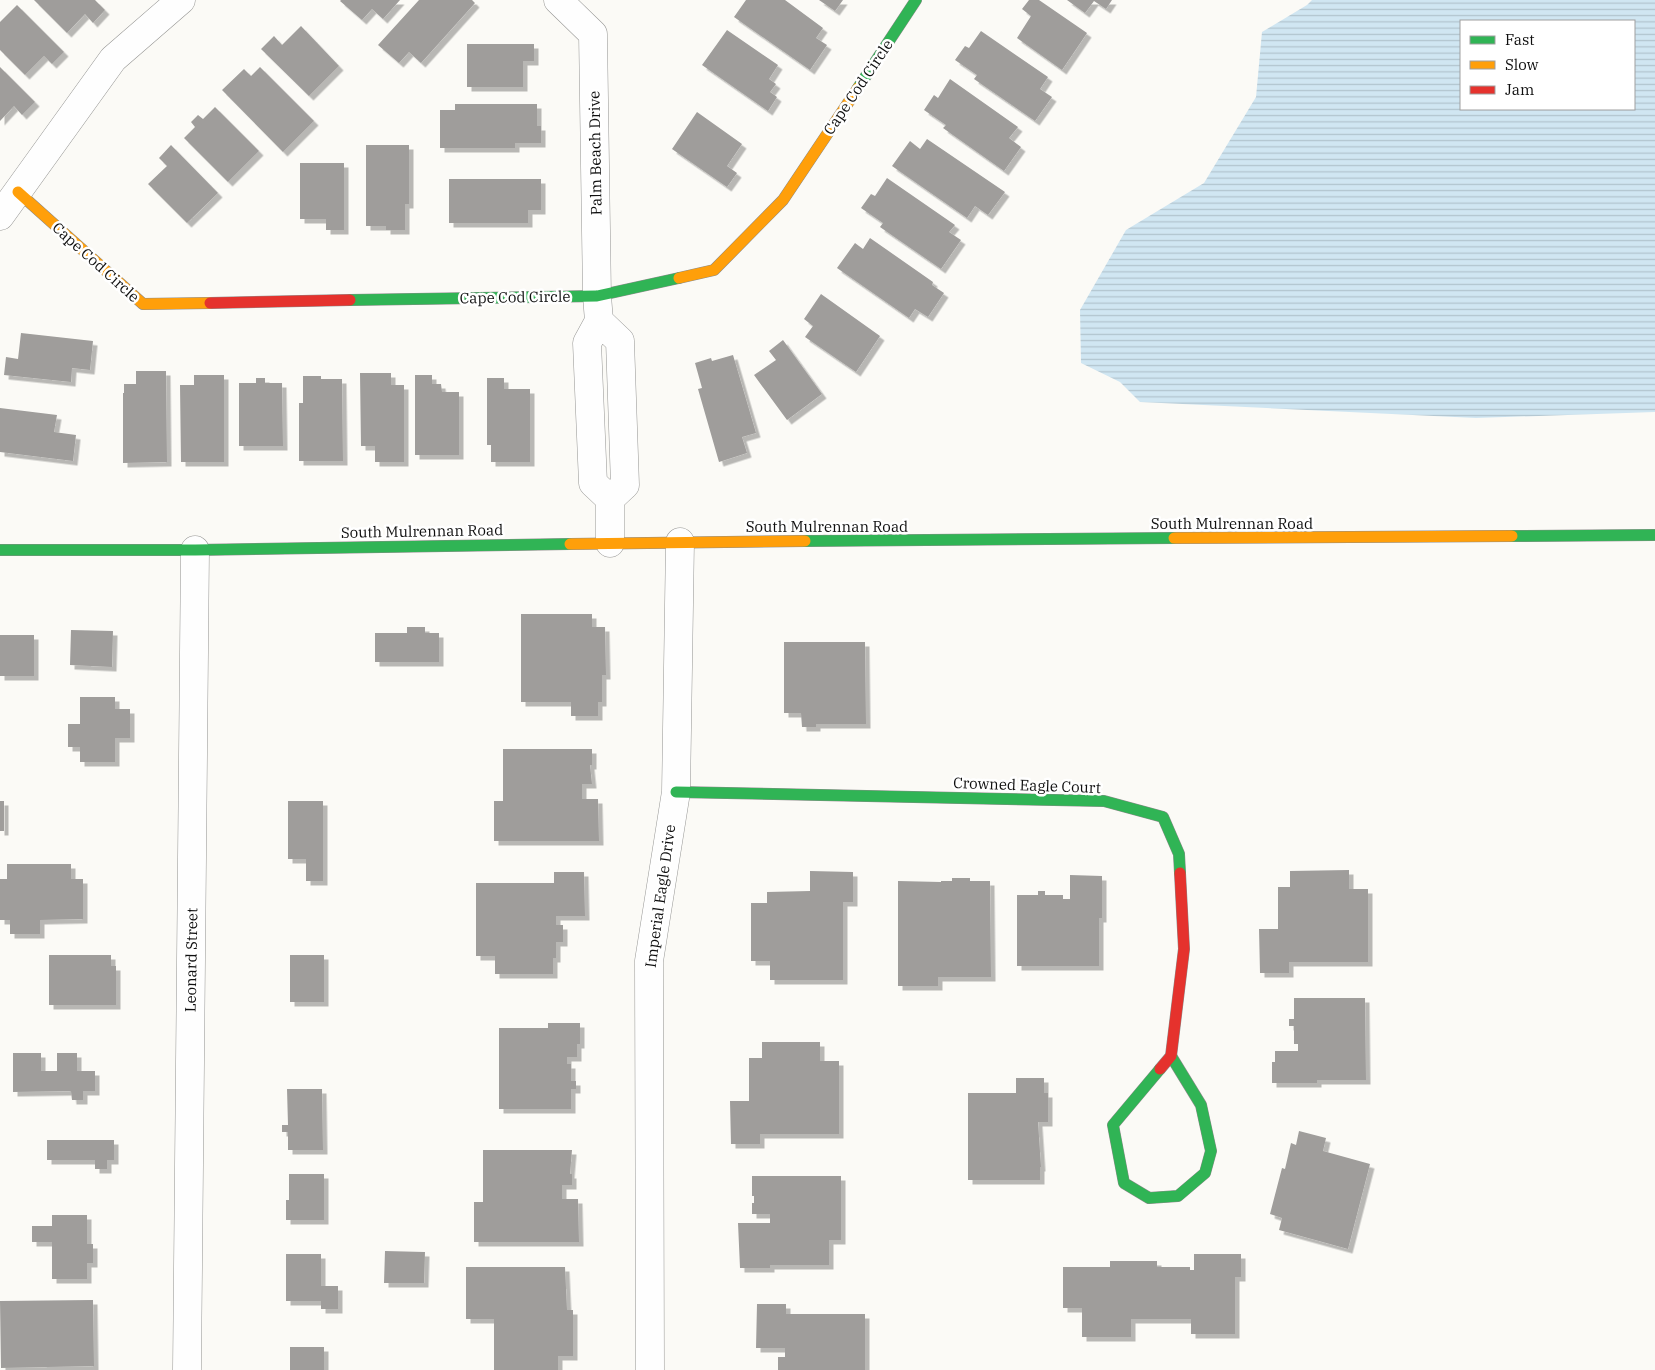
<svg xmlns="http://www.w3.org/2000/svg" width="1655" height="1370" font-family="'IBM Plex Serif',serif">
	<defs>
		<pattern id="water-rules" width="6" height="5" patternUnits="userSpaceOnUse" patternTransform="scale(1.25)"><rect width="6" height="5" fill="#d0e6f2"/><path d="M0 2.5h6" fill="none" stroke="#b1c4ce"/></pattern>
		<filter id="shadow"><feDropShadow dx="4.5" dy="4.5" stdDeviation="0" flood-color="#0004"/></filter>
	</defs>
	<rect width="100%" height="100%" fill="#fbfaf6"/>
	<path fill="url(#water-rules)" fill-rule="evenodd" d="M1312 0H1655V412L1476 418 1140 402 1120 382 1081 363 1080 310 1126 230 1204 183 1256 97 1262 32 1307 5ZM1461 21H1634V109H1461Z"/>
	<path fill="#9f9d9b" filter="url(#shadow)" d="M34 0H95L105 10 93 23 85 14 67 33Z
		M341 0H400L383 19 372 9 362 20 340 1Z
		M419 0H472L475 3 421 63 409 52 399 63 378 45Z
		M746 0H785L823 28 816 38 827 45 810 70 734 17Z
		M819 0H843L835 11Z
		M1029 0H1039L1087 33 1062 70 1017 38 1031 16 1022 9Z
		M1067 0H1112L1106 9 1094 1 1085 13Z
		M17 5 64 52 52 64 44 56 25 75 0 50V22Z
		M301 26 339 66 309 96 261 49 274 36 282 45Z
		M727 30 778 65 769 79 776 84 770 92 777 97 768 111 702 65Z
		M981 31 1048 77 1040 89 1052 97 1035 121 974 79 977 75 955 60 965 46 969 48Z
		M467 44H534V61H523V87H467Z
		M0 67 35 102 22 115 14 106 0 121Z
		M260 67 314 121 283 152 222 90 244 69 251 76Z
		M950 79 1018 127 1009 138 1021 147 1004 171 943 128 946 125 924 110 934 95 938 98Z
		M455 104H537V126H541V143H515V148H440V110H455Z
		M215 107 259 151 228 182 184 138 195 127 191 122 198 115 203 119Z
		M697 112 742 144 727 166 737 173 727 187 672 149Z
		M927 139 1005 192 988 215 975 206 967 218 892 166 910 141 920 149Z
		M171 145 218 193 187 223 148 184 167 166 159 158Z
		M366 145H409V204H405V230H386V226H366Z
		M300 163H344V230H326V219H300Z
		M887 178 955 225 949 232 961 240 941 269 880 227 883 223 861 208 871 194 875 196Z
		M449 179H541V210H528V223H449Z
		M870 238 933 282 932 285 944 293 928 317 915 309 909 318 837 268 855 243 863 249Z
		M821 294 880 336 856 372 805 337 813 326 804 319Z
		M21 333 93 341 90 370 72 368 71 382 4 375 6 357 18 359Z
		M783 340 822 394 787 420 754 375 776 360 769 351Z
		M733 355 756 433 742 437 747 453 719 462 698 389 702 388 695 363 711 358 712 361Z
		M136 371H166L167 462 123 463V393H124V384H136Z
		M360 373H391V385H404V462H375V446H361Z
		M194 375H224V462H181L180 385H194Z
		M415 375H432V384H441L442 392H459V455H415Z
		M303 376H321V379H342L343 461H299V403H303Z
		M256 378H265V383H282L283 446H239V383H256Z
		M487 378H504V389H530V462H491V445H487Z
		M0 408 57 415 54 432 76 435 73 461 0 452Z
		M521 614H592V627H605L606 675H602V702H598V716H571V702H521Z
		M407 627H425V633H439V662H375V633H407Z
		M71 630 113 631 112 667 70 665Z
		M0 635H34V676H0Z
		M784 642H865L866 724H816V727H802L801 713H784Z
		M80 697H115V709H130V738H115V762H80V747H68V724H80Z
		M503 749H592V765H590L592 784H582V799H598L599 841H494V801H503Z
		M0 801H4V831H0Z
		M288 801H323V881H306V859H288Z
		M7 864H71V879H83V919L40 920V934H10V920H0V879H7Z
		M1349 870V889H1368V962H1289V973H1260L1259 929H1278V887H1290V871Z
		M810 871 853 872V902H843V980H770V961H751V903H767V892L810 891Z
		M554 872H584L585 916H556V925H563V942H556V958H553V974H495V956H476V883H554Z
		M1070 875 1102 876V918H1099V966H1017V895H1038V891H1045V895H1063V899H1070Z
		M952 878H970V881H990L991 977H938V986H898V881L941 882V881H952Z
		M49 955H111V966H116V1005H49Z
		M290 955H324V1002H290Z
		M1294 998H1365L1366 1080H1317V1083H1272V1062H1275V1051H1298V1044H1294V1026H1289V1019H1294Z
		M548 1023H580V1044H577V1057H567V1064H571V1081H576V1089H571V1109H499V1028H548Z
		M762 1042H820V1061H839V1134H760V1144H731L730 1101H749V1058H762Z
		M13 1053H41V1071H57V1053H77V1071H95V1091H83V1100H72L71 1091 13 1092Z
		M1016 1078H1044V1093H1048V1122H1038L1041 1167H1040V1180H968V1093H1016Z
		M287 1089H322L323 1150H288V1132H282V1125H288Z
		M1299 1131 1326 1138 1323 1151 1370 1164 1348 1249 1279 1230 1282 1218 1270 1214 1282 1168 1285 1169 1291 1143 1296 1145Z
		M47 1140H114V1160H107V1169H95V1160H47Z
		M483 1150H572L570 1174H572V1185H562V1199H578L579 1242H474V1202H483Z
		M289 1174H324V1220H286V1200H289Z
		M752 1176H841V1240H829V1265H770V1268H740L738 1223H770V1214H752V1203H754V1196H752Z
		M52 1215H87V1244H93V1263H87V1279H52V1242H32V1226H52Z
		M385 1251 425 1252 424 1283H384Z
		M286 1254H321V1286H338V1309H321V1301H286Z
		M1194 1254H1241V1277H1235V1334H1191V1319H1131V1337H1082V1308H1063V1267H1110V1261H1157V1267H1190V1270H1194Z
		M466 1267H565L567 1310H573V1356H558V1370H494V1319H466Z
		M93 1300 94 1366 1 1368 0 1301Z
		M757 1304H786V1314H865V1370H778V1357H785V1348H756Z
		M290 1347H324V1370H290Z"/>
	<g fill="none" stroke-linecap="round" stroke-linejoin="round">
		<defs>
			<path id="street" d="M558 0 593 34 597 296 599 321 587 343 593 483 610 499V543
				M0 216 113 59 181 0
				M599 321 620 341 625 485 610 499
				M187 1370 195 550
				M650 1370 649 961 676 792 680 542"/>
			<path id="fast" d="M858 88 916 0
				M350 300 597 296 679 278
				M1512 536 1655 535
				M805 541 1174 538
				M0 550H195L570 544
				M676 792 1104 801 1163 817 1179 854 1180 873
				M1160 1069 1113 1125 1124 1183 1149 1198 1178 1196 1205 1173 1211 1151 1201 1105 1171 1056"/>
			<path id="slow" d="M18 192 143 304 210 303
				M679 278 714 270 783 200 858 88
				M1174 538 1512 536
				M570 544 805 541"/>
			<path id="jam" d="M210 303 350 300
				M1160 1069 1171 1056 1184 949 1180 873"/>
		</defs>
		<use href="#street" stroke="#959593" stroke-width="29"/>
		<use href="#fast" stroke="#8c8b8a" stroke-width="12"/>
		<use href="#slow" stroke="#8c8b8a" stroke-width="12"/>
		<use href="#jam" stroke="#8c8b8a" stroke-width="12"/>
		<use href="#street" stroke="#fefefe" stroke-width="28"/>
		<use href="#fast" stroke="#30b455" stroke-width="11"/>
		<use href="#slow" stroke="#ff9f0a" stroke-width="11"/>
		<use href="#jam" stroke="#e5322d" stroke-width="11"/>
	</g>
	<g text-anchor="middle" dominant-baseline="central" stroke-width="5" stroke-linejoin="round" paint-order="stroke">
		<g font-size="15" fill="#0f0f0f" stroke="#fff">
			<text transform="translate(858 87) rotate(-56)">Cape Cod Circle</text>
			<text transform="translate(595 153) rotate(-91)">Palm Beach Drive</text>
			<text transform="translate(96 262) rotate(42)">Cape Cod Circle</text>
			<text transform="translate(515 297) rotate(-1)">Cape Cod Circle</text>
			<text x="1232" y="523">South Mulrennan Road</text>
			<text x="827" y="526">South Mulrennan Road</text>
			<text transform="translate(422 531) rotate(-1)">South Mulrennan Road</text>
			<text transform="translate(1027 785) rotate(2)">Crowned Eagle Court</text>
			<text transform="translate(660 896) rotate(-82)">Imperial Eagle Drive</text>
			<text transform="translate(191 960) rotate(-89)">Leonard Street</text>
		</g>
	</g>
	<rect x="1460" y="20" width="175" height="90" fill="#ffffff" stroke="#9f9f9f"/>
	<rect x="1470" y="36" width="25" height="8" fill="#30b455" stroke="#9f9f9f"/>
	<text x="1505" y="45" font-size="15" fill="#0f0f0f">Fast</text>
	<rect x="1470" y="61" width="25" height="8" fill="#ff9f0a" stroke="#9f9f9f"/>
	<text x="1505" y="70" font-size="15" fill="#0f0f0f">Slow</text>
	<rect x="1470" y="86" width="25" height="8" fill="#e5322d" stroke="#9f9f9f"/>
	<text x="1505" y="95" font-size="15" fill="#0f0f0f">Jam</text>
</svg>
